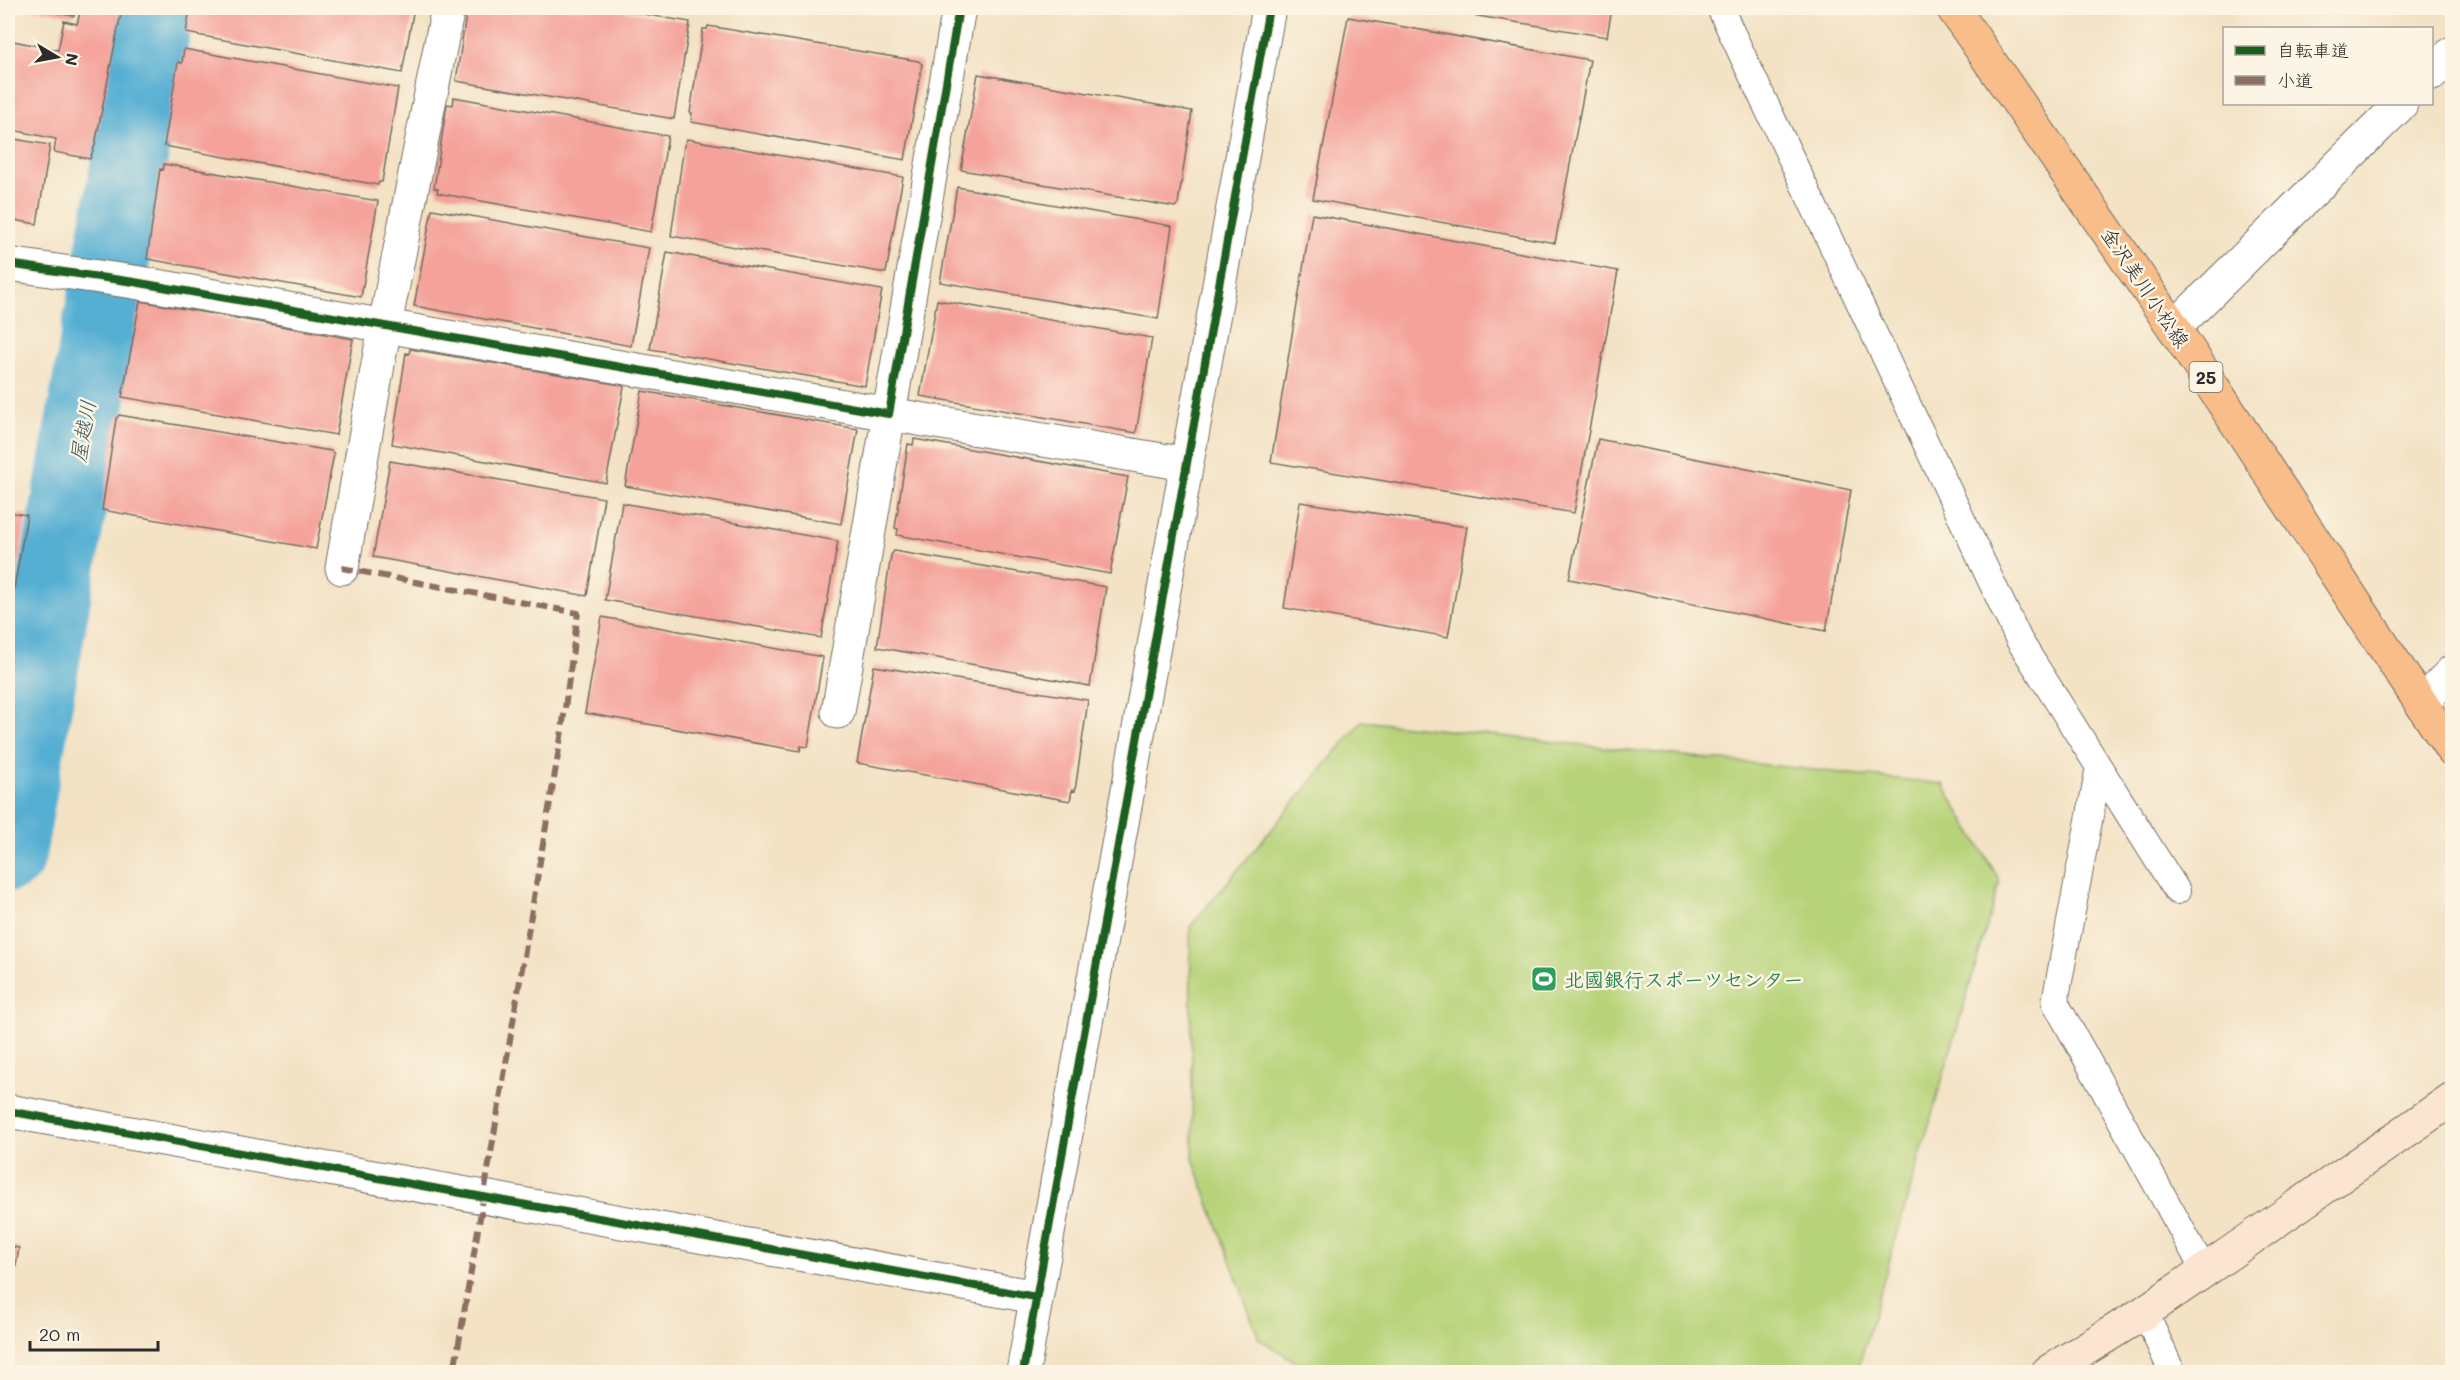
<svg xmlns="http://www.w3.org/2000/svg" width="2460" height="1380" font-family="Mali,'Klee One',sans-serif">
	<rect width="100%" height="100%" fill="#fcf5e5"/>
	<filter id="ink" filterUnits="userSpaceOnUse"><feTurbulence type="fractalNoise" baseFrequency=".0167" numOctaves="2"/><feDisplacementMap in="SourceGraphic" scale="12" xChannelSelector="R" yChannelSelector="G"/><feConvolveMatrix kernelMatrix="1 2 1 2 8 2 1 2 1" color-interpolation-filters="sRGB"/></filter>
	<filter id="wash" filterUnits="userSpaceOnUse"><feTurbulence type="fractalNoise" baseFrequency=".008" numOctaves="4" result="noise"/><feDisplacementMap in="SourceGraphic" scale="24" xChannelSelector="R" yChannelSelector="G"/><feGaussianBlur stdDeviation="1.35" result="paint"/><feColorMatrix in="noise" values="0 0 0 0 0 0 0 0 0 0 0 0 0 0 0 0 0 1.4 0 .05"/><feComposite in="paint" operator="in"/></filter>
	<g filter="url(#wash)">
		<rect width="100%" height="100%" fill="#f3e2c4"/>
		<path fill="#b7d379" stroke="#717f52" stroke-width="1.5" d="M1362 721 1943 784 2000 881 1857 1372H1312L1259 1339 1193 1159 1190 927Z"/>
		<g fill="none" stroke-linecap="round" stroke-linejoin="round">
			<path stroke="#55afd3" stroke-width="76" d="M8 854 156 8"/>
		</g>
		<g id="blocks">
			<path fill="#f4a29a" d="M30 8H75L74 16Z
				M81 8H122L95 145 90 159 54 152 56 139 8 129V40L58 50 64 21 77 24Z
				M190 8H414L402 73 186 33Z
				M467 8H608L690 22 674 119 456 81Z
				M1429 8H1612L1607 37Z
				M1348 17 1590 60 1555 243 1313 199Z
				M708 26 918 61 922 64 905 160 691 122 692 113H690L703 29H707Z
				M184 49 398 88 382 182H379L378 185 164 146 178 62 182 63Z
				M978 74 1192 111 1178 204 1175 207 961 170Z
				M454 97 668 136 651 232 437 193 438 189 434 188 447 104 453 105Z
				M8 138 50 145 37 224 8 219Z
				M687 139 903 177 886 273 671 236 684 146Z
				M164 164 378 201 361 297 147 259 160 169 163 170Z
				M957 187 1172 226 1158 319 940 282Z
				M432 209 649 248 631 346 414 306Z
				M1312 214 1618 271 1574 513 1271 462Z
				M667 252 882 290 865 386 650 349Z
				M937 300 1152 338 1136 433 920 396Z
				M140 301 353 339 336 435 122 397Z
				M410 349 621 385 624 387 606 483 392 444 406 353 409 354Z
				M642 391 858 429 841 524 625 486Z
				M119 415 331 451 334 454 316 549 102 510 116 419Z
				M914 439 1128 477 1110 574 897 535 898 529 895 528 908 444 913 445Z
				M1598 439 1851 490 1826 631 1569 579Z
				M390 461 604 498 587 596 373 557Z
				M1300 502 1467 527 1448 637 1284 608Z
				M622 503 838 541 821 638 605 600Z
				M8 512 27 515 9 617H8Z
				M894 551 1106 587 1090 686 877 647 891 555Z
				M602 617 823 657 808 747 801 746 800 751 585 713Z
				M874 666 1088 700 1075 791 1072 790 1070 801 857 763Z
				M8 1246 19 1248 9 1306H8Z"/>
		</g>
	</g>
	<g filter="url(#ink)">
		<use href="#blocks" fill-opacity="0" stroke="#716b61" stroke-width="1.5"/>
		<g fill="none" stroke-linecap="round" stroke-linejoin="round">
			<defs>
				<path id="lane" d="M1720 8 2019 640 2177 891
					M2099 767 2055 1002 2204 1270
					M2145 1312 2172 1372"/>
				<path id="street" d="M2432 74 2452 53
					M8 264 134 282 889 414 959 8
					M2174 328 2401 104
					M342 568 385 325 448 8
					M2422 702 2452 672
					M838 712 889 414 1186 464
					M8 1111 1036 1297
					M1023 1372 1269 8"/>
				<path id="secondary" d="M2048 1372 2145 1312 2452 1099"/>
				<path id="primary" d="M1953 8 2174 328 2452 750"/>
			</defs>
			<use href="#lane" stroke="#716b61" stroke-width="28"/>
			<use href="#street" stroke="#716b61" stroke-width="35"/>
			<use href="#secondary" stroke="#716b61" stroke-width="35"/>
			<use href="#primary" stroke="#716b61" stroke-width="35"/>
			<use href="#lane" stroke="#fff" stroke-width="26"/>
			<use href="#street" stroke="#fff" stroke-width="33"/>
			<use href="#secondary" stroke="#fce5d0" stroke-width="33"/>
			<use href="#primary" stroke="#f8bd89" stroke-width="33"/>
			<path stroke="#8d6e63" stroke-width="6" stroke-dasharray="12 6" stroke-linecap="butt" d="M342 568 578 613 561 737 454 1372"/>
			<defs>
				<path id="cycleway" d="M8 264 134 282 889 414 959 8
					M8 1111 1036 1297
					M1023 1372 1269 8"/>
			</defs>
			<use href="#cycleway" stroke="#fcf5e5" stroke-width="11"/>
			<use href="#cycleway" stroke="#1b5e20" stroke-width="8"/>
		</g>
	</g>
	<defs>
		<symbol id="stadium-square" viewBox="-11 -11 22 22"><rect x="-9" y="-9" width="18" height="18" rx="4" fill="#2e9e5b" stroke="#fcf5e5"/><path d="M0-5a6.5 5 0 1 0 0 10a6.5 5 0 1 0 0-10ZM-3.5-1.8h7v3.6h-7Z" fill="#fff"/></symbol>
	</defs>
	<g fill-rule="evenodd">
		<use href="#stadium-square" x="1529" y="964" width="30" height="30"/>
	</g>
	<g text-anchor="middle" dominant-baseline="central" stroke-width="5" stroke-linejoin="round" paint-order="stroke">
		<rect fill="#fcf5e5" stroke="#6a6863" stroke-width="1.5" x="2189.5" y="362" width="33" height="30" rx="4.5"/>
		<g font-size="18" font-weight="bold" fill="#2b2b2b">
			<text x="2206" y="377">25</text>
		</g>
		<g font-size="20" fill="#2b2b2b" stroke="#fcf5e5">
			<text transform="translate(2146 287) rotate(56)">金沢美川小松線</text>
		</g>
		<g font-size="20" font-weight="bold" fill="#27864d" stroke="#fcf5e5" text-anchor="start">
			<text x="1564" y="979">北國銀行スポーツセンター</text>
		</g>
		<g font-size="21" font-style="italic" fill="#3a5966" stroke="#fcf5e5">
			<text transform="translate(82 431) rotate(-80)">屋越川</text>
		</g>
	</g>
	<rect width="2460" height="1380" fill="none" stroke="#fcf5e5" stroke-width="30"/>
	<rect x="2223" y="27" width="210" height="78" fill="#fcf5e5" stroke="#a8a49b" stroke-width="1.5"/>
	<rect x="2235" y="46" width="30" height="9" fill="#1b5e20" stroke="#a8a49b" stroke-width="1.5"/>
	<text x="2277" y="57" font-size="18" fill="#2b2b2b">自転車道</text>
	<rect x="2235" y="76" width="30" height="9" fill="#8d6e63" stroke="#a8a49b" stroke-width="1.5"/>
	<text x="2277" y="87" font-size="18" fill="#2b2b2b">小道</text>
	<g transform="translate(57 57) rotate(100)" stroke="#fcf5e5" stroke-width="4.5" paint-order="stroke">
	<path d="M0-4.5L10 22L0 15L-10 22Z" fill="#2b2b2b"/>
	<text y="-9" font-size="16" font-weight="bold" text-anchor="middle" fill="#2b2b2b">N</text>
	</g>
	<path d="M30 1341v9h128v-9" fill="none" stroke="#2b2b2b" stroke-width="3"/>
	<text x="39" y="1341" font-size="18" fill="#2b2b2b" stroke="#fcf5e5" stroke-width="4.5" paint-order="stroke">20 m</text>
</svg>
